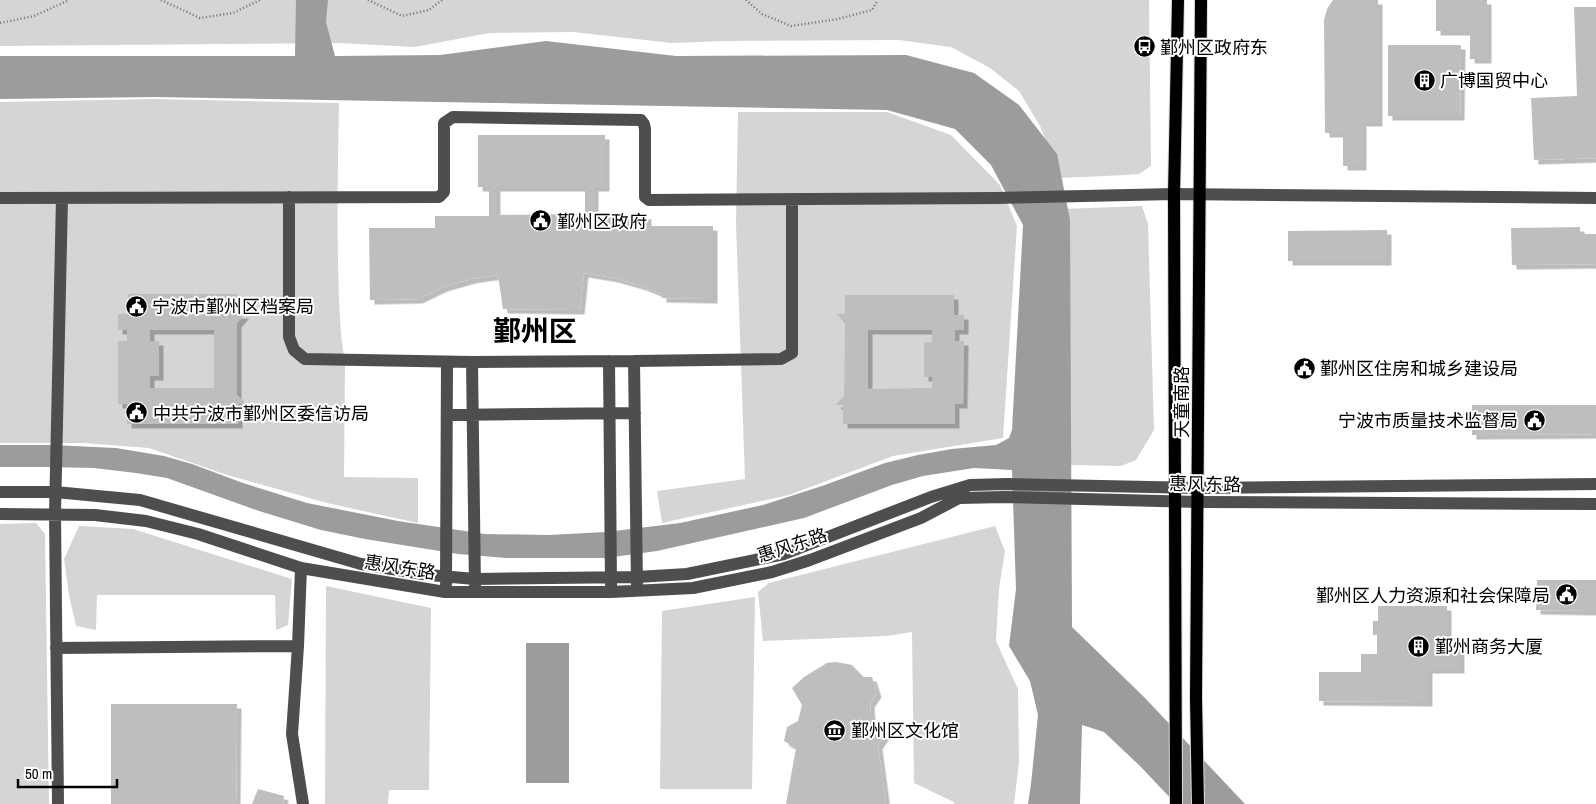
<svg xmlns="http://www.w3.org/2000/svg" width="1596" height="804" font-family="'Archivo Narrow','Noto Sans SC',sans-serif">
	<defs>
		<filter id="shadow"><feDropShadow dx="4.5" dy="4.5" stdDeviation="0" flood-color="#0004"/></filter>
	</defs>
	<rect width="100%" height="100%" fill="#fff"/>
	<path fill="#d5d5d5" d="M0 0H1149L1151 166 1139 174 1125 175 1061 178 1040 126 1019 91 990 68 951 47 899 40 725 41 672 43 573 32 490 33 414 47 340 43 0 46Z
		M154 99 339 103C338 157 337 210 338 263 339 296 339 330 345 362L344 477 418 478V523L327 503 227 475 149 448 83 443H0V102Z
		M738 112H887L951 135 1000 185 1017 226 1003 438 893 456 789 495 662 523 657 491 745 479 736 223Z
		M1142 206 1148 224 1154 430 1136 460 1121 466 1071 465 1063 209Z
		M36 523 45 534 49 804H0V524Z
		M79 526 133 529 292 579 288 625 276 630 275 595H97L96 630 76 626 69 595 64 559Z
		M995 526 1005 551 999 589 996 641 1018 689 1019 762 1014 804H954V802L914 783 912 632 887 636 763 641 758 592 769 583Z
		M326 586 431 608 429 790H389L388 804H325Z
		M755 597 752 789H660L662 611Z"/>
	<path fill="#9c9c9c" d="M296 0H328L326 22 335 56 440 55 546 41 676 56 906 55 974 73 1019 105 1057 154 1070 220 1072 627 1145 698 1245 804H1176L1140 766 1104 732 1082 725 1080 804H1028L1031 784 1038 715 1030 681 1009 646 1016 589 1012 470 974 468 923 476 892 485 804 518 657 551 606 558H506L458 554 365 539 321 530 259 511 167 478 136 473 94 468 45 467H0V445H52L116 448 164 456 192 464 243 483 307 503 398 521 485 534 548 535 606 532 680 523 763 505 822 486 885 463 918 455 952 449 996 445 1009 438 1012 430 1023 225 991 165 955 129 887 110 154 97 0 99V56H295Z
		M526 643H569V783H526Z"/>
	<path fill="#bebebe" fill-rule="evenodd" filter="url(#shadow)" d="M1333 0H1378V122H1362V166H1343V133H1325L1324 20 1327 9Z
		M1436 0H1487V59H1470V31H1436Z
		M1574 7H1596V158L1534 160 1531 98 1577 96Z
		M1388 45H1461L1460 116H1388Z
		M478 135H605V187H594V214L647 215V226H713V299L662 298V294L642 286 614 278 584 273 580 310 503 309 498 275 471 279 443 287 418 299 370 300 369 228H435V216H489V187H478ZM496 187H585V214L496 215Z
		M1580 227V234H1596V264L1512 265 1511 228Z
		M1387 230V261H1288V231Z
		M128 294H237V314H245L237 323V395L245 404H238V424H127V404H118V341H127V330H118V314H128ZM150 330H214V388H150V376H159V341H150Z
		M845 295H954V315H964V330H955V341H964L963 404H955V424H843V405H836L844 396 845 324 837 314H845ZM868 330H932V342H924V377H932V388L868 389Z
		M1472 405H1596V434L1472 435Z
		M1537 580H1596V611L1536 610Z
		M1378 606H1447V638H1460V669H1428V702L1319 701V672H1361V654H1377V635H1373V621H1378Z
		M836 662 852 665 863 677H872L877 693 870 703 871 718 886 733 878 745 886 804H786L796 748 784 741 787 727 798 721 802 705 792 688 804 677 827 663Z
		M111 704H237L236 804H111Z
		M258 789 284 796 283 804H252Z"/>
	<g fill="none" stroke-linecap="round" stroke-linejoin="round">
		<defs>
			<path id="major" d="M1176 804 1174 194 1178 0
				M1198 804 1196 698 1201 0"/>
		</defs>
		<use href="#major" stroke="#dbdbdb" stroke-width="14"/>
		<path stroke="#707070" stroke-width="2.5" stroke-dasharray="1 2.5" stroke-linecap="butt" d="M161 0 200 18 233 13 260 0
			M368 0 402 16 429 10 442 0
			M746 0 762 14 791 26 838 19 872 10 878 0
			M0 23 34 16 69 0"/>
		<path stroke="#4e4e4e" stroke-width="12" d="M289 197V337L294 350 305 359 472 362 634 361 637 586
			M0 198 439 197 444 192V123L453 117 641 120 644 124 645 129V197L649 200 997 198 1174 194 1596 198
			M609 361 611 585
			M634 361 781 359 792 353V199
			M472 362 475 587
			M447 415 635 413
			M0 492H55L140 500 361 564 429 575 475 579 637 577 687 574 784 554 931 497 970 485 1007 484 1198 488 1596 484
			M0 514 95 515 146 521 198 534 301 568 445 592H611L693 588 772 572 810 560 921 518 959 498 1005 497 1198 502 1596 504
			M301 568 298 646 292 734 303 804
			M446 584 447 362
			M56 648 298 646
			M58 804 55 514 62 198"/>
		<use href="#major" stroke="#000" stroke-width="12"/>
	</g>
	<defs>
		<symbol id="bus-disc" viewBox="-11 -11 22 22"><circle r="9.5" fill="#000" stroke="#fff"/><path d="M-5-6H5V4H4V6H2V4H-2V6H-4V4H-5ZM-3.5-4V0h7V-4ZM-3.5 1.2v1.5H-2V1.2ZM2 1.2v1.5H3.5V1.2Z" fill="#fff"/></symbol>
		<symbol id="building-disc" viewBox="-11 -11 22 22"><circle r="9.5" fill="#000" stroke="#fff"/><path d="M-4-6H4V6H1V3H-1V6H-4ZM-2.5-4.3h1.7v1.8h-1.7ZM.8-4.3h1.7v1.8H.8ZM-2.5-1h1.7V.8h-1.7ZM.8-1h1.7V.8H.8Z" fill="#fff"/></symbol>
		<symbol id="civic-disc" viewBox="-11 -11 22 22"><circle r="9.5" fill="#000" stroke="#fff"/><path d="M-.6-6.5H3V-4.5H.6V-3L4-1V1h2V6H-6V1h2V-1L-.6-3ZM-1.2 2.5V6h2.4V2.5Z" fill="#fff"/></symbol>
		<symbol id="museum-disc" viewBox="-11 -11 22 22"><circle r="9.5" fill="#000" stroke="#fff"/><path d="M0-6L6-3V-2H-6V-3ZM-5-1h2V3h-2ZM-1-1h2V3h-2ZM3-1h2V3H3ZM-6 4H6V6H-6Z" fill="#fff"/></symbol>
	</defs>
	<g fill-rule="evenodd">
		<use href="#bus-disc" x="1132" y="34" width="25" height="25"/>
		<use href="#building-disc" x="1412" y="68" width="25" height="25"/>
		<use href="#civic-disc" x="528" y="208" width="25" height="25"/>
		<use href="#civic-disc" x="124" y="294" width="25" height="25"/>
		<use href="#civic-disc" x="1292" y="356" width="25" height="25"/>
		<use href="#civic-disc" x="124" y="400" width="25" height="25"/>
		<use href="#civic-disc" x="1522" y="408" width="25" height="25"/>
		<use href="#civic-disc" x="1554" y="582" width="25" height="25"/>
		<use href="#building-disc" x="1406" y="634" width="25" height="25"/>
		<use href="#museum-disc" x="822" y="718" width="25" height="25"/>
	</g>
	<g text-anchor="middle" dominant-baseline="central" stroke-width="4" stroke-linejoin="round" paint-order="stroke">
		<g font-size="18" fill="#000" stroke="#fff" text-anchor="start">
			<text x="1160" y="47">鄞州区政府东</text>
			<text x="1440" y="80">广博国贸中心</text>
			<text x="557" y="221">鄞州区政府</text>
			<text x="152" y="306">宁波市鄞州区档案局</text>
			<text x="1320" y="368">鄞州区住房和城乡建设局</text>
			<text x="153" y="413">中共宁波市鄞州区委信访局</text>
			<text x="1518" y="420" text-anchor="end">宁波市质量技术监督局</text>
			<text x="1550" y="595" text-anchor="end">鄞州区人力资源和社会保障局</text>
			<text x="1435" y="646">鄞州商务大厦</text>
			<text x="851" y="730">鄞州区文化馆</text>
		</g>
		<g font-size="18" fill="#000" stroke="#fff">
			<text transform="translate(1181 402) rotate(-90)">天童南路</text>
			<text transform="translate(1205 484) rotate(1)">惠风东路</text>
			<text transform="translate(792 545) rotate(-18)">惠风东路</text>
			<text transform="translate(400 567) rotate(9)">惠风东路</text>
		</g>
		<g font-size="28" font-weight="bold" fill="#000" stroke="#fff">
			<text x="535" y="331">鄞州区</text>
		</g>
	</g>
	<path d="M18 779v8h99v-8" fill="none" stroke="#000000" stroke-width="2.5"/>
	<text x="25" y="779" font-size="15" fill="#000000" stroke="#ffffff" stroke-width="4" paint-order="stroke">50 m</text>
</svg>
